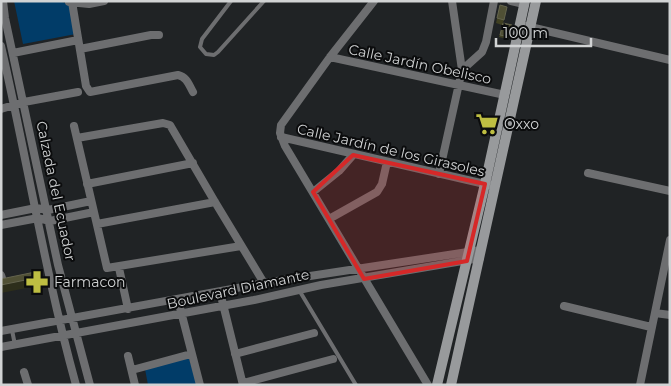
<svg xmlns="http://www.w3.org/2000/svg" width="671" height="386" font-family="Montserrat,sans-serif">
	<rect width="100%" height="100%" fill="#202325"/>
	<path fill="#013c68" d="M14 1H58L70 4 76 34 23 44Z
		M189 358 197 385H148L145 369Z"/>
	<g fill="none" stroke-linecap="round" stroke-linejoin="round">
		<path stroke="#6d6e70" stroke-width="4" d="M231 1 202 39 200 47 206 54 214 55 218 52 264 1
			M299 290 356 385
			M12 330 15 345"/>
		<path stroke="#6d6e70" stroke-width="8" d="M3 1 5 18 58 265 90 385
			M374 1 330 57 281 125 280 133 285 146 428 385
			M452 1 462 70
			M511 1 524 4
			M69 2 89 4 104 1
			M72 2 86 86 90 92 178 75C187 77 189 85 193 92
			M526 26 670 60
			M1 46C27 159 45 273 76 385
			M80 49 151 35H159
			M13 53 73 41
			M330 57 505 95
			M1 109 24 102 78 92
			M74 126 107 268 241 246
			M281 137 489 185
			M77 138 163 123 170 125 215 202 264 283
			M588 173 670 191
			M439 174 462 70 482 52 486 42 494 1
			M87 184 193 163
			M313 192 339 171 353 155
			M1 215 36 208 48 210 91 201
			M329 219 377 192 382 184 387 162
			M97 224 215 202
			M1 225 38 218 50 221 94 212
			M119 268 128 309
			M1 275 2 278
			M220 292 243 385
			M178 300 200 385
			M564 306 651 327
			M655 313 670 315
			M1 331 264 283 481 250
			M1 347 254 300 321 285 480 258
			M235 354 314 333
			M128 356 135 385
			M132 370 191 354
			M24 372 28 385
			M243 383 333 359
			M640 385 670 240"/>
		<path stroke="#989a9c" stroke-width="10" d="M437 385 485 184 525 1
			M451 385 536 1"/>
	</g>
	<path fill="#404022" d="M500 5 504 20 502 25 496 23Z
		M503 23 512 25 508 39 499 37Z"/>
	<path fill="#2d2e1b" d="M40 277 37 286 1 293V285Z"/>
	<path fill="#505035" stroke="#64644e" d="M500 5 507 7 504 20 497 18Z
		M503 23 512 25 509 37 500 35Z
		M40 271V277L1 285V279Z"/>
	<path fill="#d62828" fill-opacity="0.2" stroke="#d62828" stroke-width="4" stroke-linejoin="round" d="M353 155 485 184 467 261 364 279 313 192Z"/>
	<defs>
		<symbol id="supermarket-bare" viewBox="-9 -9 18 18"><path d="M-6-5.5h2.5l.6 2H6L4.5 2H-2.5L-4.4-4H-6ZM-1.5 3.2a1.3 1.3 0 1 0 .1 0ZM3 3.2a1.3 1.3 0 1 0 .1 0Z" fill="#bebe42" stroke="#0b0c0d" stroke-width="2.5" paint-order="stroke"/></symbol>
		<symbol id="pharmacy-bare" viewBox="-9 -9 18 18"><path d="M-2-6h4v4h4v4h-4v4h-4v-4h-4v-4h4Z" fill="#bebe42" stroke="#0b0c0d" stroke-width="2.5" paint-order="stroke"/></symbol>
	</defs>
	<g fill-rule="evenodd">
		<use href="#supermarket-bare" x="471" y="108" width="32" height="32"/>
		<use href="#pharmacy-bare" x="21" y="266" width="32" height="32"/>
	</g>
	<g text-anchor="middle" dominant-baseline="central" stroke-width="4" stroke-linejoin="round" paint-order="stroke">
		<g font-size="14" fill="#d1d3d4" stroke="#0b0c0d">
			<text transform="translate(420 64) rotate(12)">Calle Jardín Obelisco</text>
			<text transform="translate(391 150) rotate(13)">Calle Jardín de los Girasoles</text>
			<text transform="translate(56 191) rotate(78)">Calzada del Ecuador</text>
			<text transform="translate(238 289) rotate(-12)">Boulevard Diamante</text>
		</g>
		<g font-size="14" fill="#d1d3d4" stroke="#0b0c0d" text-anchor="start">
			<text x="504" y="124">Oxxo</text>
			<text x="54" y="282">Farmacon</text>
		</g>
	</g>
	<rect width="671" height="386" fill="none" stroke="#d1d3d4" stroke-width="5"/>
	<path d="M496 38v8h95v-8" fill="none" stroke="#d1d3d4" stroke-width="2.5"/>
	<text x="503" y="38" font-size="15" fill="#d1d3d4" stroke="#0b0c0d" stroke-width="4" paint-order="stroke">100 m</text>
</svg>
